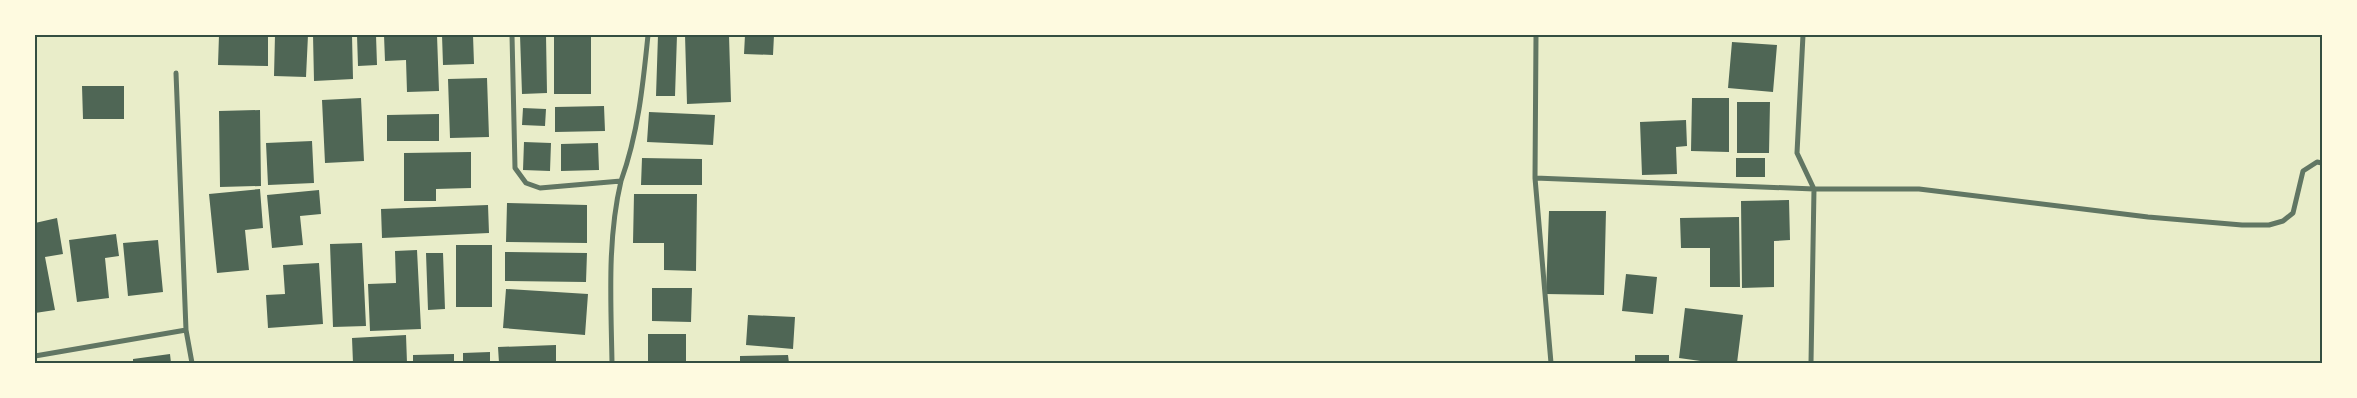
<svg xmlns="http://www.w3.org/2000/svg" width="2357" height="398" font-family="Manrope,sans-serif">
	<rect width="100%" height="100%" fill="#e9edc9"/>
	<path fill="#4f6655" d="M219 35H268V66L218 65Z
		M275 35H308L306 77 274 76Z
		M313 35H352L353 79 314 81Z
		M357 35H376L377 65 358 66Z
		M384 35H437L439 91 407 92 406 60 385 61Z
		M442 35H473L474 64 443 65Z
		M520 35H546L547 93 522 94Z
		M554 35H591V94H554Z
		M658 35H677L675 96H656Z
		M685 35H729L731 102 687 104Z
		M745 35H774L773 55 744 54Z
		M1732 42 1777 45 1773 92 1728 88Z
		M487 78 489 137 450 138 448 79Z
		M82 86H124V119H83Z
		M361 98 364 161 325 163 322 100Z
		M1692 98H1729V152L1691 151Z
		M1737 102H1770L1769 153H1737Z
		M604 106 605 131 555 132V107Z
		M523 108 546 109 545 126 522 125Z
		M260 110 261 186 220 187 219 111Z
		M649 112 715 115 713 145 647 142Z
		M439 114V141H387V115Z
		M1686 120 1687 146 1676 147 1677 174 1642 175 1640 122Z
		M312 141 314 183 268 185 266 143Z
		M524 142 551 143 550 171 523 170Z
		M598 143 599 170 561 171V144Z
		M471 152V188L436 189V201H404V153Z
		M642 158 702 159V185H641Z
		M1736 158H1765V177H1736Z
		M260 189 263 228 245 230 249 270 217 273 209 194Z
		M319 190 321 214 300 216 303 245 272 248 267 195Z
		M634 194H697L696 271 664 270V243H633Z
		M1789 200 1790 240 1774 241V287L1742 288 1741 201Z
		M507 203 587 205V243L506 242Z
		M488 205 489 233 382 238 381 209Z
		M1549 211H1606L1604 295 1546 294Z
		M1739 217 1740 287H1710V248H1681L1680 218Z
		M57 218 63 254 45 257 55 310 35 313V223Z
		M116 234 119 256 105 258 109 298 77 302 69 240Z
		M158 240 163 292 128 296 123 243Z
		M362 243 366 326 333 327 330 244Z
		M456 245H492V307H456Z
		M417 250 421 329 370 331 368 284 396 283 395 251Z
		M505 252 587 253 586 282 505 281Z
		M426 253H443L445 309 428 310Z
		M319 263 323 324 268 328 266 295 285 294 283 265Z
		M1626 274 1657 277 1653 314 1622 311Z
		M652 288H692L691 322 652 321Z
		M506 289 588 294 585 335 503 328Z
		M1685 308 1743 315 1737 363H1715L1679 358Z
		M748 315 795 317 793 349 746 345Z
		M648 334H686V363H648Z
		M406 335 407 363H353L352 338Z
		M556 345V363H499L498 347Z
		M490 352V363H463V353Z
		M170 354 171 363H133V359Z
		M454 354V363H413V355Z
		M788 355 789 363H740V356Z
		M1635 355H1669V363H1635Z"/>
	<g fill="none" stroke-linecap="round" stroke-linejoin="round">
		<path stroke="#617663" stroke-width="5" d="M512 35 515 168 526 183 540 188 621 181C607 240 611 303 612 363
			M1536 35 1535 178 1551 363
			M1803 35 1797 153 1814 189 1811 363
			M176 73 186 330 192 363
			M1535 178 1814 189H1919L2148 217 2242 225H2269L2283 221 2293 213 2303 171 2317 162 2322 163
			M621 181C638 134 643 85 648 35
			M35 356 186 330"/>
	</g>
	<rect width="2357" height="398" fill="none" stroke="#fefae0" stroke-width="72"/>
	<rect x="36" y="36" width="2285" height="326" fill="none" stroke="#344e41" stroke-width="2"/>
</svg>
